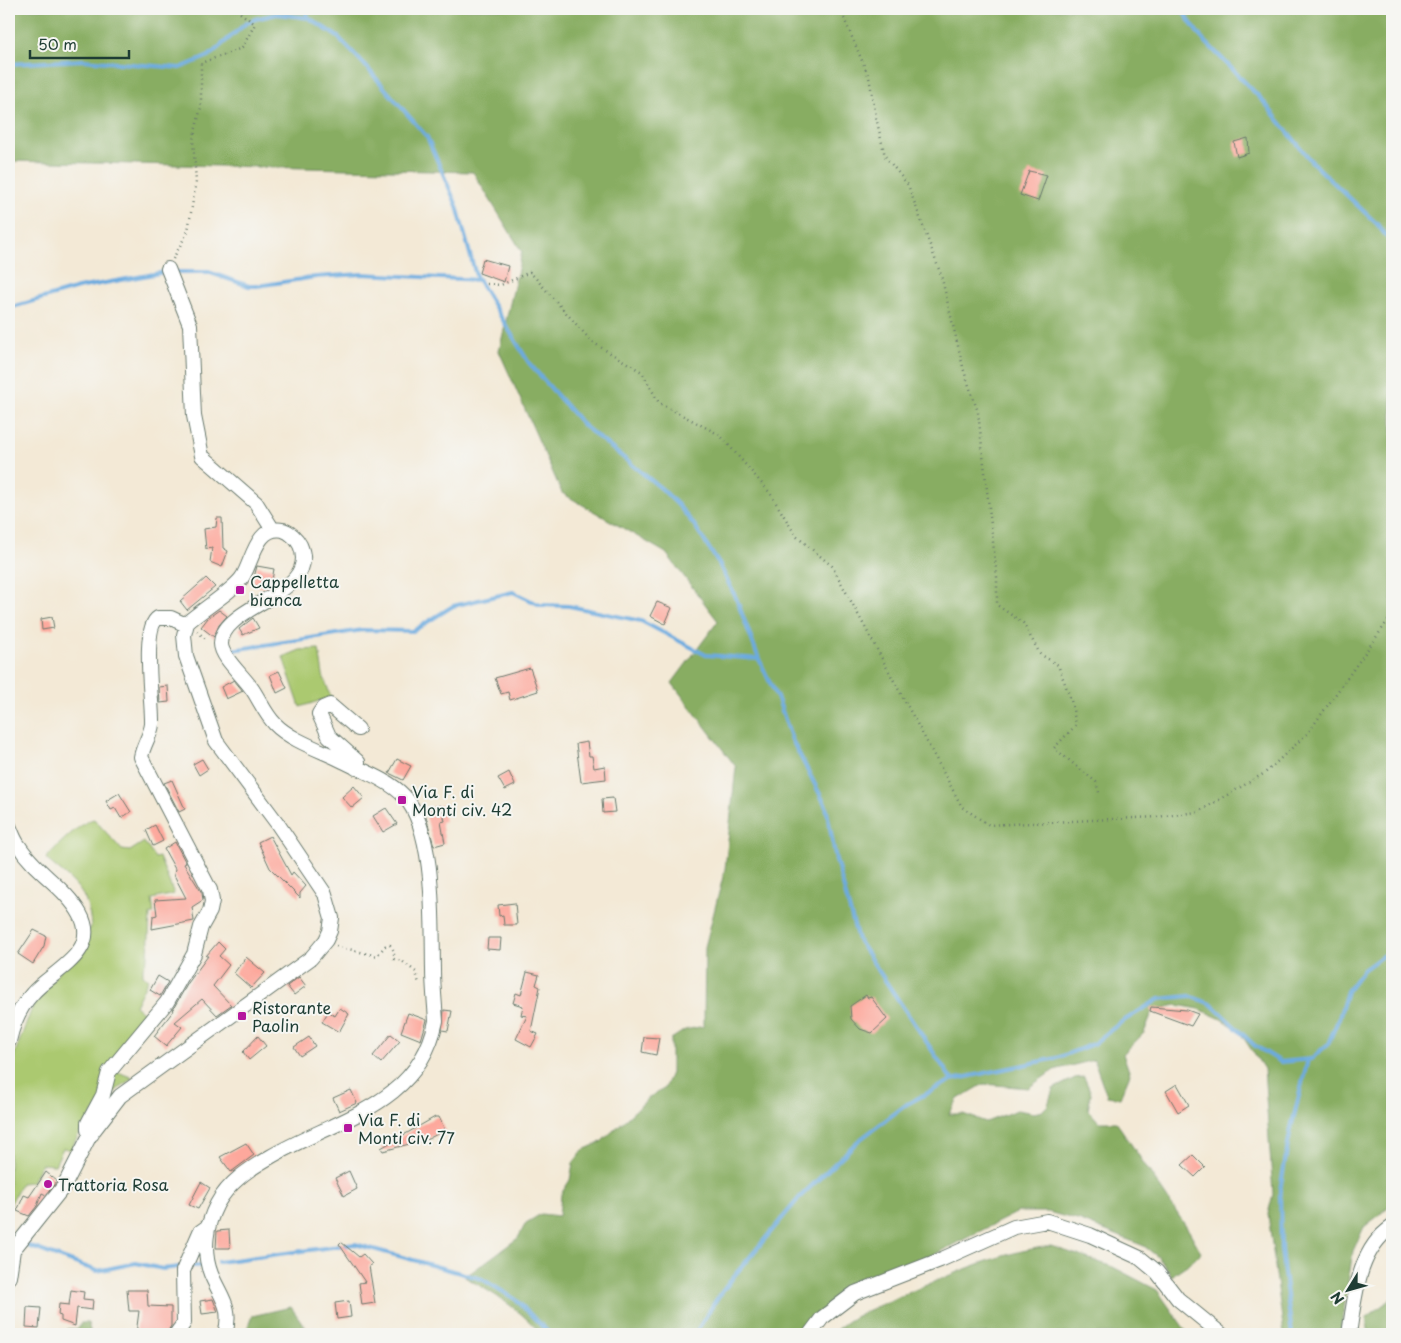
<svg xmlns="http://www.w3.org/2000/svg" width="1401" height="1343" font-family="'Playpen Sans',sans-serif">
	<rect width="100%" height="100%" fill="#f6f6f2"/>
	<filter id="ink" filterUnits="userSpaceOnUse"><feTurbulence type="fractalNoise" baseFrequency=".02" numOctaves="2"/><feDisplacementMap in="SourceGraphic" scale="10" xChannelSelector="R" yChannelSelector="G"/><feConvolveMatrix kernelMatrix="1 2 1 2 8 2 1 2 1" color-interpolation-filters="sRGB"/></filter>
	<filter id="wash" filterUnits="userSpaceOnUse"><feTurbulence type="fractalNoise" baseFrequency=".0096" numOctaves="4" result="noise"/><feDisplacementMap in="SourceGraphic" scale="20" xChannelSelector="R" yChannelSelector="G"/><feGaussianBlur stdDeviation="1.12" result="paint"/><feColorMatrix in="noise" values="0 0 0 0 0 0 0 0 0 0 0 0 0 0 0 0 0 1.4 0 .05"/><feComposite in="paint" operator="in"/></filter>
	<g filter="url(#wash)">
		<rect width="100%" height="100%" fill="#f3e9d6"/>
		<path fill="#abc970" stroke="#658352" d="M319 649 323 675 331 697 300 707 283 657 300 650Z
			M94 819 122 850 130 851 144 842 155 858 159 857 174 894 152 899 154 914H150L148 957 143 967V975L148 979 135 1006 147 1016 108 1068 133 1078C105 1097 85 1118 71 1150L63 1148 55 1165 41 1164 32 1182 21 1183 9 1207V1079L15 1053 32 1008 91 927C89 890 73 882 46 859 53 849 82 821 94 819Z"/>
		<path fill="#88ad62" stroke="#54754b" d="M9 9H1392V1205L1364 1227 1353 1251 1340 1334H1284L1268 1214 1273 1194 1264 1069 1239 1031 1221 1019 1199 1009 1177 1005 1153 1010 1144 1033 1123 1054 1130 1074 1120 1098 1107 1096 1094 1060 1054 1070 1028 1088 984 1084 958 1099 949 1114H963L986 1122 1017 1110 1034 1113 1042 1111 1048 1105 1053 1089 1075 1078 1084 1077 1091 1093 1088 1110 1099 1122H1116L1121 1129 1189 1231 1201 1252C1194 1263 1181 1267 1172 1276L1158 1257 1144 1246 1081 1221 1048 1212H1018L935 1254 838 1298 804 1334H541C518 1307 495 1295 465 1277L518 1238 526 1223 541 1214 559 1216 561 1194 570 1180 573 1163 583 1150 601 1142 651 1096 664 1089 671 1073V1039L685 1030 704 1026 705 947 725 869 736 767 672 683 718 621 666 553 562 493 499 351 522 252 473 172 9 161Z
			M1051 1246 1113 1267 1157 1290 1186 1331 1185 1334H832C849 1316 876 1307 899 1297 947 1276 999 1252 1051 1246Z
			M1392 1298V1334H1369L1366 1318Z
			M291 1307 305 1327 315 1334H245L252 1316Z
			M81 1323H88L91 1334H65L67 1329H78Z"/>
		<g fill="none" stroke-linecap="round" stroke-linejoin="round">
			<path stroke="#6cabdf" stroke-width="4" d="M304 9 309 18
				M1181 9 1200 36 1263 101 1312 162 1377 224 1392 244
				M9 64 83 60 180 68 209 56 245 24 255 19 277 14 309 18 338 37 363 63 427 137 457 206 476 276 529 363 583 425 662 489 678 505 695 526 719 564 736 598 759 659 779 702 792 740 826 806 836 860 858 940 952 1080
				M172 272H208L249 286H257L316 277 362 274 479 280
				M9 308 78 288 165 272
				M232 650 363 630 413 631 453 606 513 592 540 605 569 606 641 621 706 655 759 659
				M23 1244 97 1271 136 1263 163 1269 179 1267
				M218 1262 355 1244 482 1279 515 1299 550 1334
				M190 1266H202
				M695 1334 716 1300 734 1276 800 1197 858 1141 907 1104 952 1080 1057 1058 1093 1044 1120 1023 1159 999 1190 996 1211 1004 1254 1045 1281 1062 1311 1059 1328 1044 1339 1018 1347 991 1363 970 1392 949
				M1292 1334 1281 1249 1280 1190 1291 1128 1308 1059"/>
		</g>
		<g id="blocks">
			<path fill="#fda89c" d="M1248 138 1249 153 1237 157 1234 142Z
				M1029 171 1047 175 1038 201 1020 195Z
				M483 259 508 266 504 282 479 273Z
				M217 518H222L223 548 228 551 222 567 210 562 212 548 206 549 204 529 216 527Z
				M257 566 274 569 271 586 268 588 252 585Z
				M206 578 215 587 187 610 180 601Z
				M657 602 672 608 665 624 650 616Z
				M219 610 227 616 219 625 214 637 201 627 208 618Z
				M52 617 54 628 42 630 41 619Z
				M253 618 259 628 243 635 239 629Z
				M530 668 538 691 510 700 508 692 501 694 495 678Z
				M279 671 287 688 277 693 270 675Z
				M234 680 243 691 226 699 221 687Z
				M168 686 169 702 160 703 159 687Z
				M587 742 589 756H592L594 768 605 766 606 779 581 782 576 744Z
				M202 759 208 769 199 775 193 764Z
				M397 759 411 766 403 780 389 773Z
				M509 772 515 785 505 790 498 778Z
				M172 780 185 809 179 812 164 783Z
				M354 786 364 798 352 808 342 797Z
				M119 793 131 812 121 818 115 808 111 810 106 801Z
				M613 798 615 812 603 813 602 799Z
				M441 805 445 821 441 822 445 843 434 846 424 809Z
				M386 808 397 824 383 832 373 816Z
				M155 825 163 841 153 846 146 830Z
				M270 836 291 875 293 872 306 886 300 893V898L270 868 258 842Z
				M175 842 186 863 184 864 202 893 203 900 192 907 194 921 152 929 153 916 157 915 155 900 186 898 174 875 175 869 164 849Z
				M515 903 517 925H504L503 915 499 916 498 905Z
				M34 930 46 936 44 946 33 964 18 954Z
				M488 938H501L500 950 487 949Z
				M218 942 225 949 219 956 229 965 213 986 231 1005 217 1015 202 999 175 1022 182 1027 166 1046 154 1036 174 1010 173 1009 188 983 208 956H206Z
				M246 957 265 973 251 988 234 973Z
				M527 972 539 975 536 985 540 987 531 1031 538 1034 531 1047 516 1039 527 1016 521 1015 523 1006 513 1003 516 993 521 995Z
				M158 976 168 982 160 996 150 990Z
				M299 977 306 986 294 995 287 986Z
				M866 995 868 998 871 997 887 1019 872 1033 860 1029 851 1019 850 1006Z
				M1151 1007 1187 1010 1198 1014 1191 1026 1150 1011Z
				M340 1008 349 1014 339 1032 322 1022 328 1012 335 1016Z
				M444 1010 452 1011 448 1031 442 1030Z
				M408 1013 427 1020 421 1040 401 1032Z
				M391 1034 400 1041 381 1063 373 1056Z
				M258 1036 266 1046 249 1060 243 1052Z
				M309 1037 315 1046 300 1056 294 1047Z
				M644 1037 659 1038 656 1055 642 1052Z
				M1177 1084 1189 1105 1178 1112 1166 1091Z
				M351 1090 357 1103 339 1111 333 1098Z
				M435 1117H439L445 1130 428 1139 383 1151 381 1148Z
				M246 1143 254 1155 231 1172 220 1157Z
				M1193 1155 1205 1167 1195 1177 1182 1165Z
				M349 1171 357 1189 344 1196 335 1178Z
				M46 1172 57 1181 46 1195 42 1193 37 1206 29 1216 17 1211 24 1195 29 1197Z
				M201 1182 210 1188 198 1209 189 1205Z
				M229 1230 230 1248H216L217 1231Z
				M341 1242 359 1257 363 1254 372 1264 369 1266 375 1303 362 1305 359 1283 365 1282 339 1244Z
				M71 1290 84 1292 83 1299 93 1300 92 1310 77 1308 75 1326 61 1321V1316L58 1315 59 1304 69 1305Z
				M127 1290H147L148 1306 171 1307V1326L166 1334H136L139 1311H129Z
				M213 1299 218 1312 202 1314 200 1301Z
				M349 1301 351 1317 337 1319 335 1303Z
				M27 1307 41 1308 39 1328 26 1327Z"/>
		</g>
	</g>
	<g filter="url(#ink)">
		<use href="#blocks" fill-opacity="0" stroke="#69796d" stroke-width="1"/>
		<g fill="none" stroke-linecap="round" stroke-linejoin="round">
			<defs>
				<path id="minor" d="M168 269 190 325 194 416 202 456 256 503 273 530
					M356 768 358 762 329 736 319 714 323 708 330 705 358 729
					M9 826C12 832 14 840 19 846 35 872 65 887 80 914 102 953 50 972 32 994 19 1008 13 1023 9 1041
					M92 1134 88 1130V1123L103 1095 109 1072 167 1002 194 954 201 927 210 911 212 901 210 890 141 757C143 745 151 735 152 724 153 703 141 628 158 618H171L186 625
					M9 1277 13 1250 64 1186 90 1135 120 1096 311 958 326 940 330 931 332 918 325 894 277 823 216 741 186 656 184 635 187 623C201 610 235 590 243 576 253 559 257 525 283 530 290 532 297 539 300 545 322 595 221 604 221 644 221 658 247 679 254 692 261 703 266 715 275 724 290 740 323 751 343 761 363 771 389 780 404 796 436 831 432 925 433 970 433 987 435 1004 436 1021 419 1106 335 1119 270 1157 249 1169 229 1182 217 1204 206 1225 202 1251 211 1274 221 1298 233 1307 225 1334
					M176 1334 184 1323 183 1271 200 1232 207 1227
					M810 1334 822 1318 855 1293 940 1260 1014 1227 1047 1221 1090 1235 1140 1258 1157 1272 1178 1299 1221 1334
					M1349 1334C1355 1296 1358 1250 1392 1227"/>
			</defs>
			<use href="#minor" stroke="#69796d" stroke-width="16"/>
			<path stroke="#69796d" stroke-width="2.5" stroke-dasharray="1 4" stroke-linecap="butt" d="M840 9 869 77 877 122 885 156 908 185 941 275 964 371 978 412 997 577V605L1023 623 1040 654 1058 665 1071 700 1076 725 1054 748 1096 782 1100 796
				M173 259 188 231 196 182 193 140 201 107V63L242 48 255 24 235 9
				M487 284 501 285 530 272 592 342 642 372 659 403 720 435 770 493 796 536 832 566 962 807 989 825 1156 817 1198 812 1265 773 1308 733 1392 615
				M197 631 208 641
				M336 946 377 956 385 946 390 945 394 951V959L402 961 416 972 419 984"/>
			<use href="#minor" stroke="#fff" stroke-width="14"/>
		</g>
	</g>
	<g fill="#b5179e" stroke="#f6f6f2" stroke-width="2">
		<rect x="235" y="585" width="10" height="10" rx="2.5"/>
		<rect x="397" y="795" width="10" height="10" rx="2.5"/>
		<rect x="237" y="1011" width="10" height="10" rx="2.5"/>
		<rect x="343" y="1123" width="10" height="10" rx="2.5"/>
		<circle cx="48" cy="1184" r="5"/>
	</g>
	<g text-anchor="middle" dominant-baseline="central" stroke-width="4" stroke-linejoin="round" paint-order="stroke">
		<g font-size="16" fill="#1f3d34" stroke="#f6f6f2" text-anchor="start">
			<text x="250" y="581">Cappelletta<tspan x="250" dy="18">bianca</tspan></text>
			<text x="412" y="791">Via F. di<tspan x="412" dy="18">Monti civ. 42</tspan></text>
			<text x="252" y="1007">Ristorante<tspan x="252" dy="18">Paolin</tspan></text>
			<text x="358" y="1119">Via F. di<tspan x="358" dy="18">Monti civ. 77</tspan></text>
			<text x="58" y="1184">Trattoria Rosa</text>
		</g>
	</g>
	<rect width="1401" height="1343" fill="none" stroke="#f6f6f2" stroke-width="30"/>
	<g transform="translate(1348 1290) rotate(233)" stroke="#f6f6f2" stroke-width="4" paint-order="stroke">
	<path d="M0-4L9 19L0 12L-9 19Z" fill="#1f3d34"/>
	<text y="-8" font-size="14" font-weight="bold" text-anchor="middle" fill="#1f3d34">N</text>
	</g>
	<path d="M30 50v8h99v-8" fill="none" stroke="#1f3d34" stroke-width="2.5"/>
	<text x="38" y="50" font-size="15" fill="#1f3d34" stroke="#f6f6f2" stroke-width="4" paint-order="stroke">50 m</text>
</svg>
